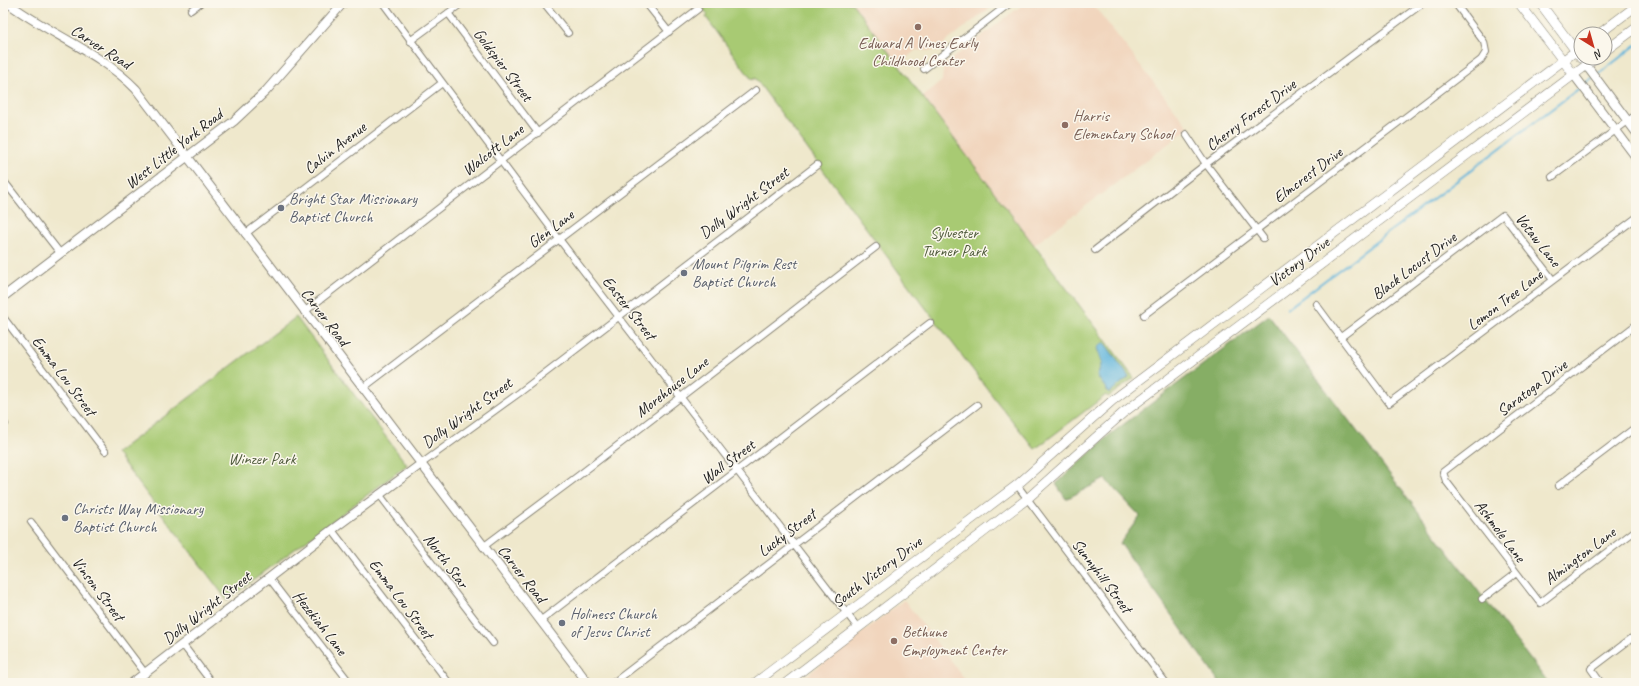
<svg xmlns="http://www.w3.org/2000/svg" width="1639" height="686" font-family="Caveat,sans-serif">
	<rect width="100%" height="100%" fill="#fbf7ec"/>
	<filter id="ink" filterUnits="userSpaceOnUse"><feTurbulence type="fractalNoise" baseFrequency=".025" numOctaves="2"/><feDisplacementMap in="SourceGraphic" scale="8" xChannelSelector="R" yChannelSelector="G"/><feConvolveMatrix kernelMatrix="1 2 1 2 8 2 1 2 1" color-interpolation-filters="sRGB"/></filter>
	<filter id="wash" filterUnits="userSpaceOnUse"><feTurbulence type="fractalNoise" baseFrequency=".012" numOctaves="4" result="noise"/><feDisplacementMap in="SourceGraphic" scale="16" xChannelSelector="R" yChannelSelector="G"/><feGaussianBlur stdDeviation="0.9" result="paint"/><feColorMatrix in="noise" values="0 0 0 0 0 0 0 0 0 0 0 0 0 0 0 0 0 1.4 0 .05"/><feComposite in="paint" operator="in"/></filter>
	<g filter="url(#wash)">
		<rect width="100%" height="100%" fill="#efe8cc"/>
		<path fill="#f1d5bd" d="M852 3H996L934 51 916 50 898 65Z
			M1025 3H1092L1189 128 1034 245 922 97 942 81 944 65Z
			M904 600 966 681 963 683H797Z"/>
		<path fill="#a8ca73" stroke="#627348" d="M699 3H852L1134 378 1108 397 1106 395 1035 449 998 403 906 282 755 78 752 80 706 17 708 15Z
			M296 317 407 465 227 600 116 453Z"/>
		<path fill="#86ae65" stroke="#516540" d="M1269 315 1548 683H1220L1120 543 1140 516 1105 479 1066 499 1056 484 1108 436Z"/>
		<path fill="#60b5dc" stroke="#3e687c" d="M1104 342 1129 377 1109 393 1097 376 1102 362 1097 348Z"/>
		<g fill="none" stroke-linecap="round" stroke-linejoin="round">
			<path stroke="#60b5dc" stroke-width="2" d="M1596 76 1636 45
				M1584 84 1592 78
				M1287 309 1581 87"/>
		</g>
	</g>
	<g filter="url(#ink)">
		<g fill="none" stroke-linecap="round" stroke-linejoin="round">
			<defs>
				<path id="minor" d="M383 3 559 239 858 628
					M544 3 568 33
					M646 3 669 32
					M191 10 200 3
					M448 13 538 133
					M410 41 462 3
					M924 69 1010 3
					M1186 134 1206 164 1263 238
					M1552 177 1636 115
					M3 180 60 253
					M245 234 442 83
					M1095 250 1206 164 1423 3
					M1316 304 1389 403 1636 218
					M304 312 698 9
					M1144 315 1481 60 1486 52 1484 42 1455 3
					M3 317 105 451
					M1636 325 1443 472 1446 481 1540 603 1636 530
					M1341 337 1503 215 1553 280
					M363 388 756 90
					M3 422 5 424
					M421 464 519 393 817 165
					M1017 485 1166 683
					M1558 486 1636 427
					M379 494 493 643
					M31 522 145 673
					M332 530 449 683
					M483 547 578 476 876 247
					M269 578 350 683
					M1482 599 1516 573
					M540 621 930 323
					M183 645 212 683
					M613 683 977 405
					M1601 683 1591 669 1636 635"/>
				<path id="tertiary" d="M8 3C49 34 100 52 136 89L588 683
					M1586 65 1636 132
					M1574 75 1636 157
					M3 297 234 121 266 91 343 3
					M132 683 329 532 421 464"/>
				<path id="secondary" d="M1519 3 1574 75
					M1540 3 1581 58
					M1599 34 1636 6
					M1605 51 1636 28
					M755 683 1017 485 1113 400 1581 47
					M786 683 1027 499 1123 413 1596 58"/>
			</defs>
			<use href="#minor" stroke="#868274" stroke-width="8"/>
			<use href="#tertiary" stroke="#868274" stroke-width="10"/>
			<use href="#secondary" stroke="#868274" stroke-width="10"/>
			<use href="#minor" stroke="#fff" stroke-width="6"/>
			<use href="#tertiary" stroke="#fff" stroke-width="8"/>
			<use href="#secondary" stroke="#fff" stroke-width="9"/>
		</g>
	</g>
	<g fill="#8d6e63" stroke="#fbf7ec" stroke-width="1.5">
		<circle cx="918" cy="27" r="4"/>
		<circle cx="1065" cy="125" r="4"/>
		<circle cx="894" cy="641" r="4"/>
	</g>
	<g fill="#6b7280" stroke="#fbf7ec" stroke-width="1.5">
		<circle cx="281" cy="208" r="4"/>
		<circle cx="684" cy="273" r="4"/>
		<circle cx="65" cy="518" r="4"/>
		<circle cx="562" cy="623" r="4"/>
	</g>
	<g text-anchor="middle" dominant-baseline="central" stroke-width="3" stroke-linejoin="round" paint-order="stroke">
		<g font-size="16" fill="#785e54" stroke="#fbf7ec" text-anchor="start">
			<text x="918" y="43" text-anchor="middle">Edward A Vines Early<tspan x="918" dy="18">Childhood Center</tspan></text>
			<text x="1073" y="116">Harris<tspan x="1073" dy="18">Elementary School</tspan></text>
			<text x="902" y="632">Bethune<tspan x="902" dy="18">Employment Center</tspan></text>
		</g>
		<g font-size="16" fill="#1c1c1c" stroke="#fbf7ec">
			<text transform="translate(101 47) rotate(33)">Carver Road</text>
			<text transform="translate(503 65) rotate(53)">Goldspier Street</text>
			<text transform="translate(1251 115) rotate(-37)">Cherry Forest Drive</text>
			<text transform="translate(335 148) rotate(-38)">Calvin Avenue</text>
			<text transform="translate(174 149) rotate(-38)">West Little York Road</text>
			<text transform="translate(493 150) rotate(-38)">Walcott Lane</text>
			<text transform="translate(1308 175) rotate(-37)">Elmcrest Drive</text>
			<text transform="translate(744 203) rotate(-37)">Dolly Wright Street</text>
			<text transform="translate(551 229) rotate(-37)">Glen Lane</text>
			<text transform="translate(1538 240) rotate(52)">Votaw Lane</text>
			<text transform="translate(1299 262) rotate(-37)">Victory Drive</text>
			<text transform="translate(1414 266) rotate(-37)">Black Locust Drive</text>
			<text transform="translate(1505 300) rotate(-37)">Lemon Tree Lane</text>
			<text transform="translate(629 308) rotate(52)">Easter Street</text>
			<text transform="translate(325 317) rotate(53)">Carver Road</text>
			<text transform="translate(64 376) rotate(53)">Emma Lou Street</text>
			<text transform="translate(672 387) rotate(-38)">Morehouse Lane</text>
			<text transform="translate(1532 388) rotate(-37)">Saratoga Drive</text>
			<text transform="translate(467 413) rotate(-36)">Dolly Wright Street</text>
			<text transform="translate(728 462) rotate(-37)">Wall Street</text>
			<text transform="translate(1500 531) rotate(53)">Ashmole Lane</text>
			<text transform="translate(787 533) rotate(-37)">Lucky Street</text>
			<text transform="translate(1580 556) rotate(-37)">Almington Lane</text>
			<text transform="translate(446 561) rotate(53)">North Star</text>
			<text transform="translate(877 572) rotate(-37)">South Victory Drive</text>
			<text transform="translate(522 574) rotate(52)">Carver Road</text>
			<text transform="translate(1102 576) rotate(53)">Sunnyhill Street</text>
			<text transform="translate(98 589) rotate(53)">Vinson Street</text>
			<text transform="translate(401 599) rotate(53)">Emma Lou Street</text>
			<text transform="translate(207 608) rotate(-38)">Dolly Wright Street</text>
			<text transform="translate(320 623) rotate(52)">Hezekiah Lane</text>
		</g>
		<g font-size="16" fill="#5b616d" stroke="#fbf7ec" text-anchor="start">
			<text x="289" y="199">Bright Star Missionary<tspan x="289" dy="18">Baptist Church</tspan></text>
			<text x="692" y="264">Mount Pilgrim Rest<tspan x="692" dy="18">Baptist Church</tspan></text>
			<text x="73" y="509">Christs Way Missionary<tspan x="73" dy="18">Baptist Church</tspan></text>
			<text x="570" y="614">Holiness Church<tspan x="570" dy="18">of Jesus Christ</tspan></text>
		</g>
		<g font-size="16" fill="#4d593a" stroke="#fbf7ec">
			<text x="954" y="233">Sylvester<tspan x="954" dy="18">Turner Park</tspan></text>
			<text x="262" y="459">Winzer Park</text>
		</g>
	</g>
	<rect width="1639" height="686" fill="none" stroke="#fbf7ec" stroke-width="16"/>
	<g transform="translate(1593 46) rotate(143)"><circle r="19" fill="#fbf7ec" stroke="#a29f99"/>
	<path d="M0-3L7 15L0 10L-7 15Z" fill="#c8321e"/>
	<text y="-6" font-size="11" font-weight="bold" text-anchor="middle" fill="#1c1c1c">N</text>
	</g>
</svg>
